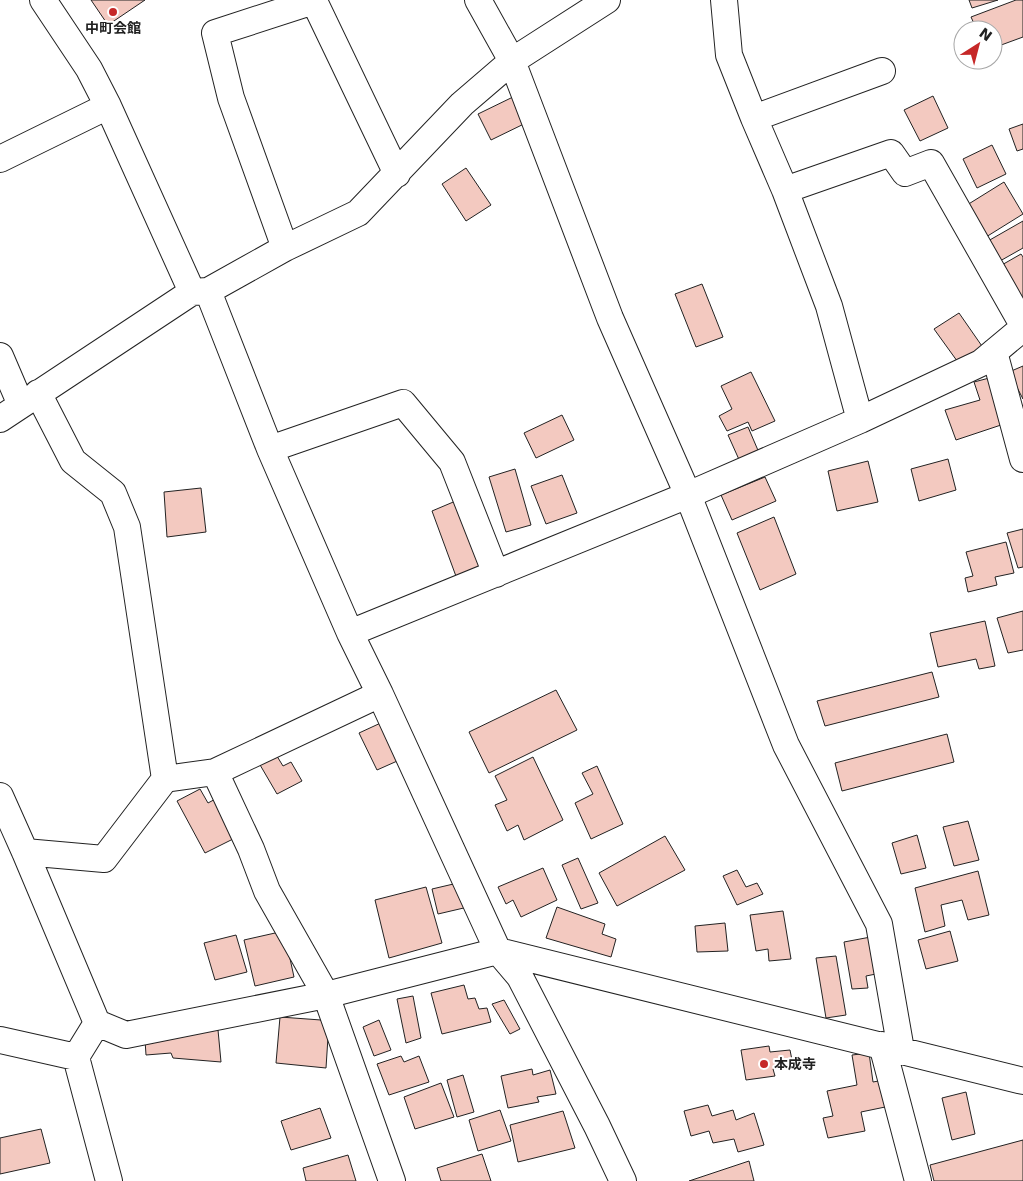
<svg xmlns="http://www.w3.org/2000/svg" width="1023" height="1181" font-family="'DejaVu Sans','Noto Sans JP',sans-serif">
	<rect width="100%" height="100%" fill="#fff"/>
	<path fill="#f3c9c0" stroke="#222" d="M91 0H145L108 25Z
		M969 0H998L972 8Z
		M1016 0H1023V37L993 48V30H977L971 17Z
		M515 96 528 122 491 140 478 114Z
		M933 96 948 128 920 141 904 110Z
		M1023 124V149L1017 151 1009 129Z
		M992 145 1006 174 977 188 963 159Z
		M466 168 491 205 466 221 442 184Z
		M1004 182 1023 214 986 237 967 205Z
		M1023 221V248L1000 261 988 241Z
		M1021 254 1023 257V298L1020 300 1000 266Z
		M702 284 723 337 696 347 675 294Z
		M959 313 984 349 960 365 934 329Z
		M1023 366V399L1009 372Z
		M751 372 775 421 752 431 748 422 727 431 719 416 732 409 721 386Z
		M993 377 1007 423 956 440 945 410 980 400 974 382Z
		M562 415 574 440 536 458 524 433Z
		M748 427 760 455 741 464 728 435Z
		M948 459 956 490 919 501 911 469Z
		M868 461 878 502 837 511 828 471Z
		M515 469 531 525 506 532 489 477Z
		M562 475 577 513 546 524 531 486Z
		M765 477 776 501 732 520 721 495Z
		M201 488 206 532 167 537 164 492Z
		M458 500 484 569 457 579 432 511Z
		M774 517 796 574 760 590 737 533Z
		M1023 529V567L1018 568 1007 533Z
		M1006 542 1014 573 995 577 997 585 968 592 965 578 973 576 966 552Z
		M1023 611V650L1008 653 997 618Z
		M985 621 995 666 979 669 976 659 938 667 930 633Z
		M932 672 939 697 825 726 817 701Z
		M556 690 577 730 489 773 469 732Z
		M385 721 404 758 377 770 359 733Z
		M947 734 954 762 842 791 835 763Z
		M272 748 283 766 291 762 302 781 277 794 256 758Z
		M533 757 563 820 524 840 518 825 507 831 495 805 507 800 495 776Z
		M597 766 623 824 591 839 575 803 593 794 582 773Z
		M200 789 208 803 221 796 241 835 205 853 177 801Z
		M968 821 979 860 954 866 943 827Z
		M917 835 926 868 901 874 892 843Z
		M665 836 685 870 617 906 599 873Z
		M578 858 598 903 581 909 562 865Z
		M543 868 557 900 521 917 513 900 506 904 498 887Z
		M737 870 746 887 757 883 763 894 737 905 723 876Z
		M978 871 989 915 968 920 962 900 941 905 945 926 925 932 915 888Z
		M462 882 468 907 438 914 432 889Z
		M426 887 442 943 389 958 375 900Z
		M557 907 605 924 602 934 616 939 611 957 546 938Z
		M783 911 791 959 769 961 768 949 756 951 750 915Z
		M725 923 728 951 697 952 695 926Z
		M284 931 294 977 255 986 244 940Z
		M950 931 958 961 926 969 918 940Z
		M236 935 247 972 215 980 204 943Z
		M876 936 881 973 866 976 868 988 852 989 844 942Z
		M836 956 846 1015 826 1018 816 958Z
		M464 985 468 999 475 998 479 1009 487 1008 491 1022 442 1034 431 993Z
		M413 996 421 1038 406 1043 397 999Z
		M504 1000 520 1029 510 1034 492 1004Z
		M280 1017 321 1020 328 1037 326 1068 276 1063Z
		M379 1020 391 1050 374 1056 363 1027Z
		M218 1030 221 1062 173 1058 171 1053 146 1055 145 1040Z
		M769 1046 770 1052 790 1050 792 1060 784 1061 785 1067 773 1069 775 1076 746 1080 741 1050Z
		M869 1053 873 1082 884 1080 890 1106 861 1112 865 1131 828 1138 823 1118 833 1116 827 1091 857 1085 852 1055Z
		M401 1056 404 1062 419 1056 429 1082 389 1095 377 1064Z
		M532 1069 533 1075 550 1070 556 1094 537 1097 539 1102 508 1108 501 1076Z
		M463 1075 474 1112 457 1117 447 1080Z
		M441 1083 454 1117 415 1129 404 1097Z
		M966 1092 975 1134 952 1140 942 1098Z
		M708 1105 712 1116 733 1110 736 1120 754 1113 764 1145 738 1152 734 1139 713 1143 709 1131 691 1136 684 1111Z
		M320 1108 331 1138 291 1150 281 1121Z
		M500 1110 511 1141 478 1151 469 1120Z
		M563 1111 575 1148 518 1162 510 1125Z
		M41 1129 50 1163 0 1174V1138Z
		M1023 1140V1181H934L930 1165Z
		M482 1154 491 1181H441L437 1168Z
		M348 1155 356 1181H306L303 1168Z
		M749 1161 754 1181H689Z"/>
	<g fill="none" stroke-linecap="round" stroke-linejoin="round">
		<defs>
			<path id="minor" d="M43 0 89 69 108 106 192 292
				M478 0 512 61 610 318 688 495 786 745 879 924 901 1050
				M724 0 729 55 754 118 785 190 829 306 860 420
				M754 118 882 71
				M0 159 108 106
				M785 190 891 153 905 173 931 163 1023 325
				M285 248 231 98 215 33 314 1 397 174
				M208 291 270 449 350 633 380 694 498 951 520 977 597 1126 623 1181
				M994 352 1023 459
				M0 356 21 405
				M38 393 73 461 113 493 127 527 165 779
				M0 419 192 292 208 291 285 248 358 213 462 104 512 61 607 0
				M270 449 403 403 452 462 496 574
				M350 633 688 495 860 420 981 363 1023 328
				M215 772 251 849 267 891 326 995 392 1181
				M0 796 25 852 97 1023 126 1035 326 995 498 951 1023 1081
				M25 852 104 859 165 779 215 772 380 694
				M97 1023 76 1057 109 1181
				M0 1040 76 1057
				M882 1045 918 1181"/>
		</defs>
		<use href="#minor" stroke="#222" stroke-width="28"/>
		<use href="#minor" stroke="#fff" stroke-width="26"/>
	</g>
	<g fill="#c62828" stroke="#fff" stroke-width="2">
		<circle cx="113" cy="12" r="5"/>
		<circle cx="764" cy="1064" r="5"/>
	</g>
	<g text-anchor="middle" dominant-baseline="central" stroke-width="4" stroke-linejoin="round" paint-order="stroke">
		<g font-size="14" font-weight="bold" fill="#222" stroke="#fff">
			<text x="113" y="28">中町会館</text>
			<text x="774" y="1064" text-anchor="start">本成寺</text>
		</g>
	</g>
	<g transform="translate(978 45) rotate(36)"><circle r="24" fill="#ffffff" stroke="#a7a7a7"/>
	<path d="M0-4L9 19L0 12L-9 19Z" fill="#c62828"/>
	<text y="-8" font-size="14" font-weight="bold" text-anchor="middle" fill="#222222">N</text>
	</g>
</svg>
